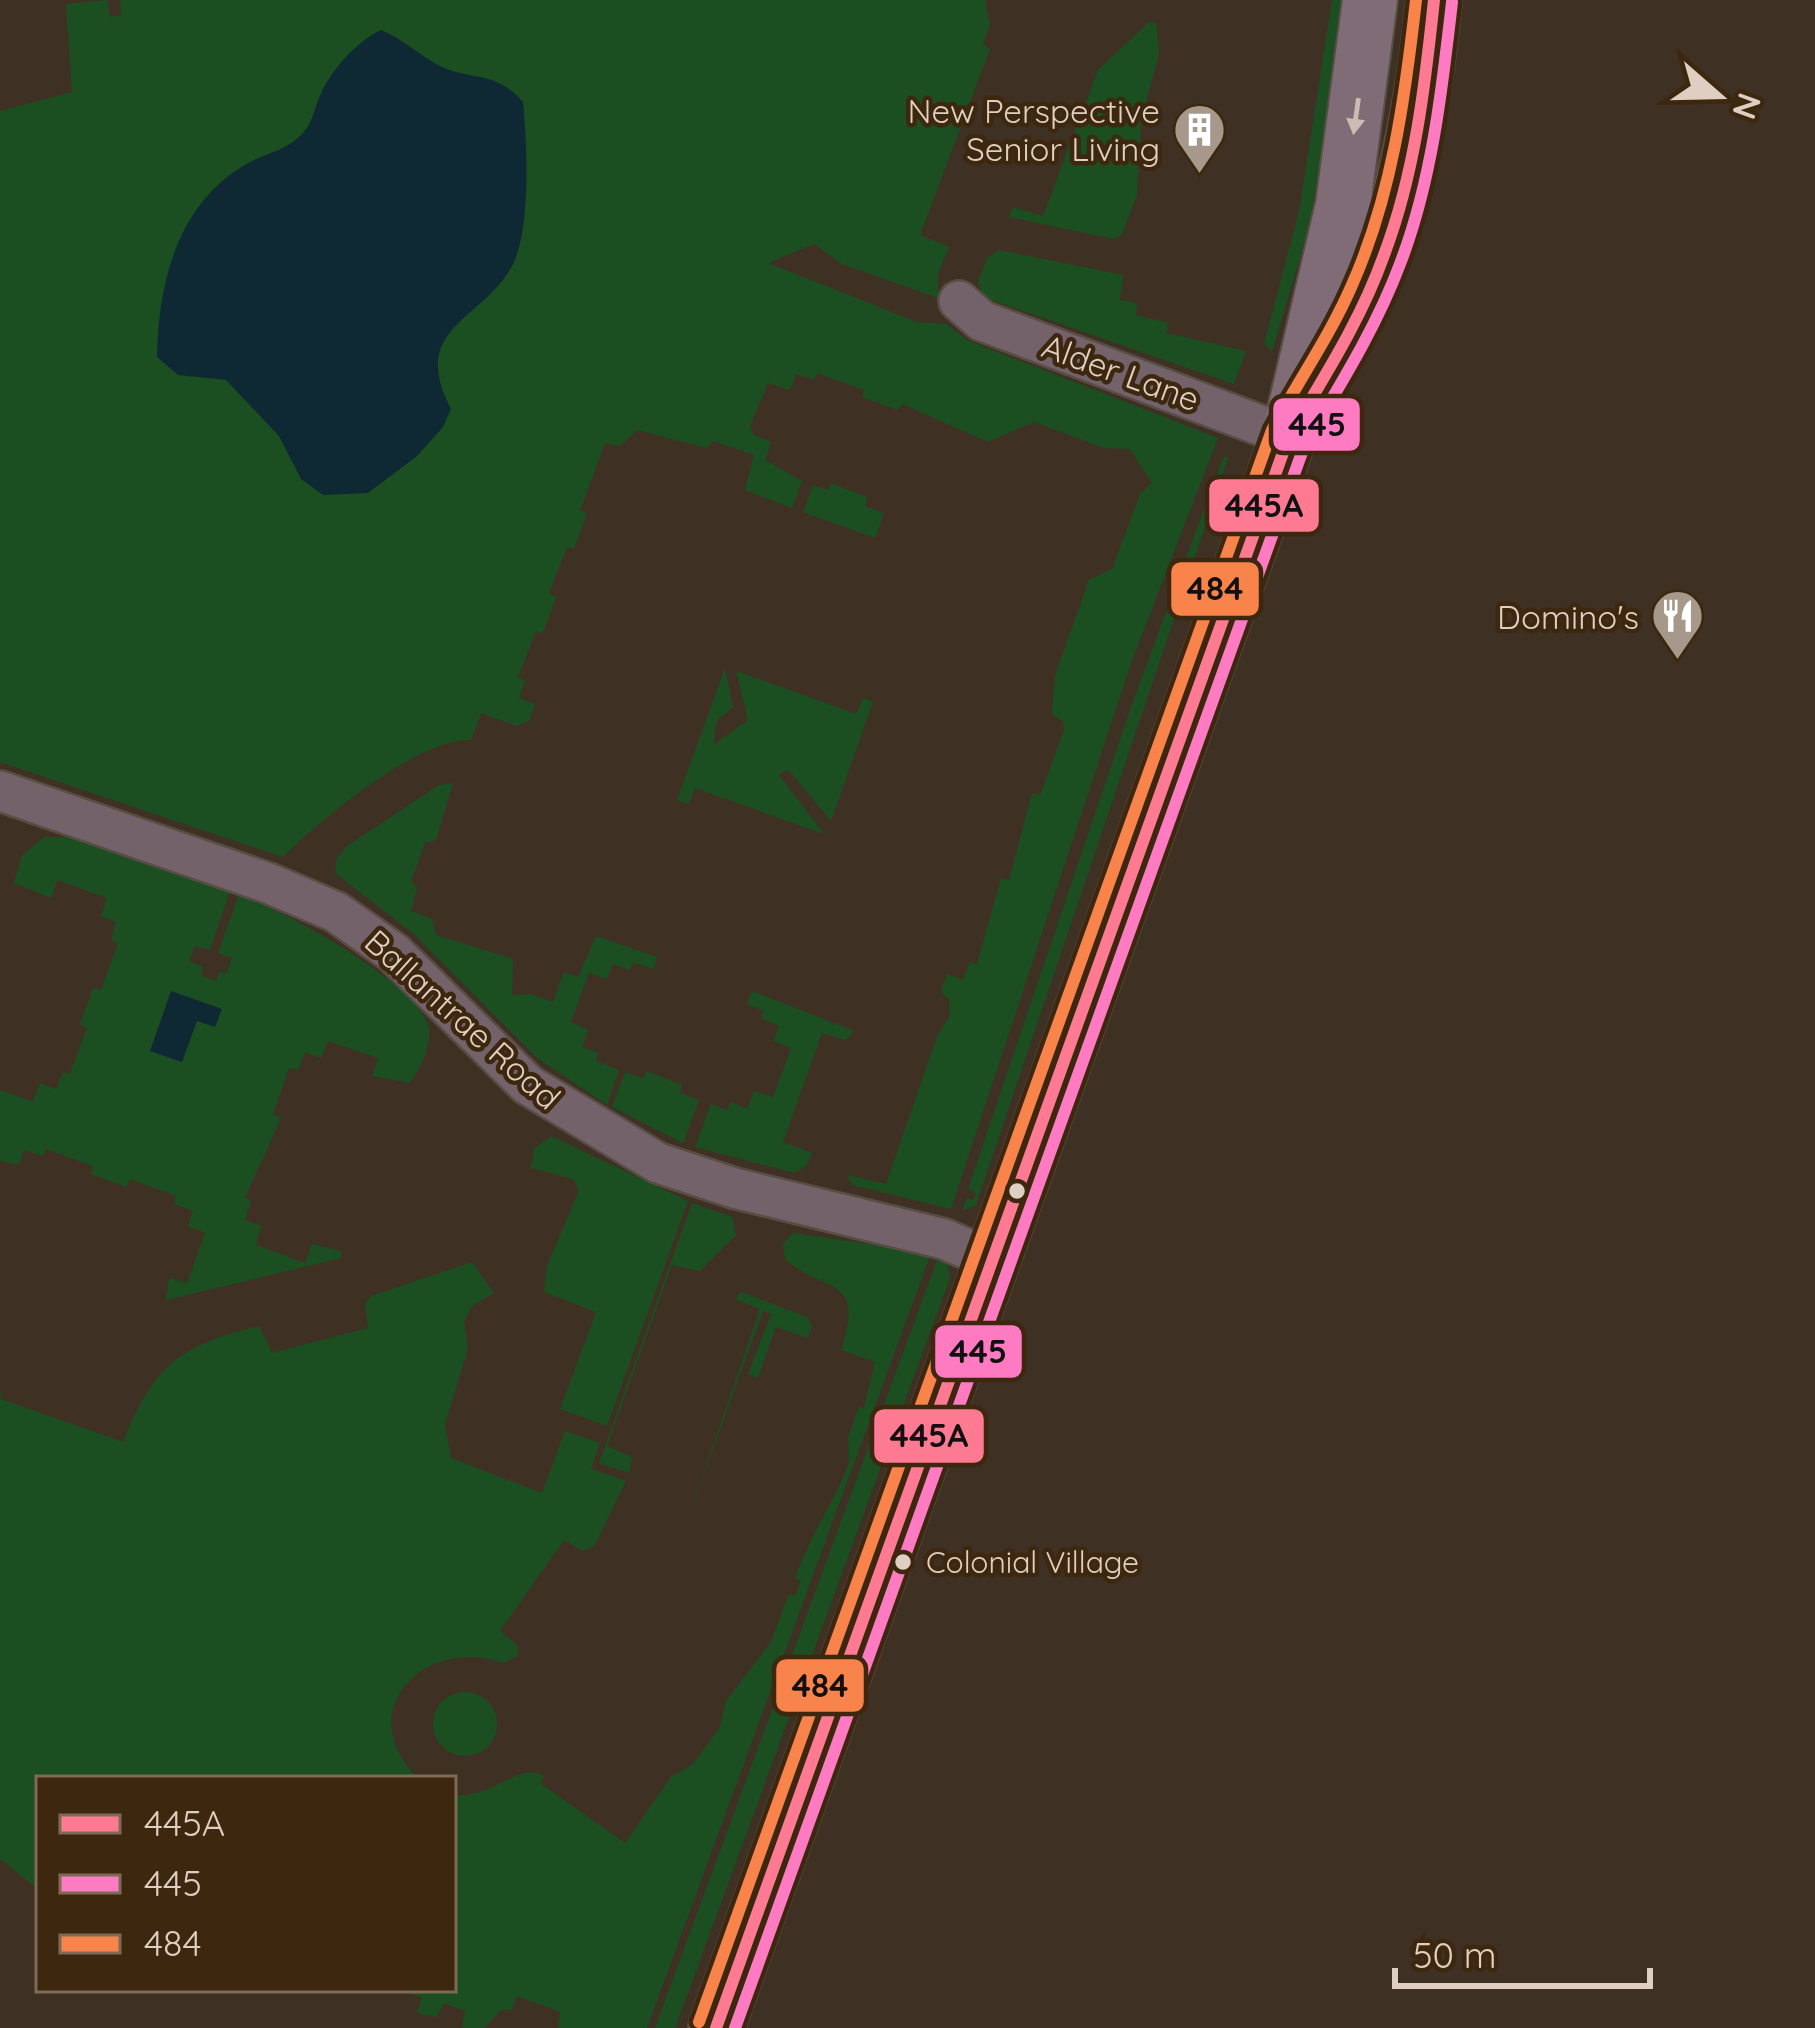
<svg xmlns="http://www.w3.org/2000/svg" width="1815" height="2028" font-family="Quicksand,sans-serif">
	<rect width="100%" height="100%" fill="#3e3124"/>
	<path fill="#1b4f21" d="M108 0 110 17 121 15 120 0H985L990 25 983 43 990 49 920 235 949 247 938 274V298L842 264 814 244 768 263 917 322 946 324 969 341 1218 438 1131 663 951 1209 853 1185 847 1175 886 1184 938 1034 950 1015 949 999 941 992 947 974 963 980 970 962 977 964 1001 878 1009 880 1032 793 1040 795 1064 730 1063 722 1052 714 1055 675 1089 580 1112 569 1140 494 1152 483 1130 449 1104 448 1034 422 988 442 902 404 898 410 862 397 864 390 817 373 814 380 796 374 790 390 768 383 750 426 754 435 771 442 765 460 802 481 792 508 745 490 754 455 713 441 706 448 637 430 620 446 605 443 580 510 587 513 574 549 567 547 549 593 556 597 543 633 536 631 518 677 525 681 519 698 535 704 529 721 517 726 481 713 471 740C418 738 321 819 283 857L0 762V111L72 92 66 4Z
		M1332 0H1348L1309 228 1272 351 1264 344 1299 211Z
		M1149 22 1156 23 1159 54 1141 120 1137 195 1122 235 1114 239 1009 217 1013 207 1043 216 1098 70Z
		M999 250 1123 275 1120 300 1137 303 1136 315 1168 323 1166 333 1246 351 1234 384 983 297 978 282 987 258Z
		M1229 456 980 1193 976 1205 963 1211 966 1198 973 1200 976 1193 968 1189 1131 707 1223 458Z
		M831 483 867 497 865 506 884 513 875 538 803 512 813 485 828 490Z
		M725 668 733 707 717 720 713 745 748 720 736 671 856 714 863 698 873 702 831 821 791 773 786 770 779 775 824 834 695 788 689 804 677 800Z
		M453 783 436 840 425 843 411 881 417 887 411 911 432 919 436 935 513 959 512 995 530 994 553 1002 564 972 578 977 596 936 657 957 653 969 633 962 630 970 613 964 607 979 589 973 571 1022 588 1030 582 1047 598 1053 596 1061 619 1070 607 1105 536 1057 415 935 335 873 337 858 347 846 439 785Z
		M44 837H67L230 891 210 950 195 946 189 961 203 967 201 976 216 981 219 972 226 974 232 958 218 953 239 894C280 909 424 985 429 1030 431 1046 419 1071 410 1083L372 1076 378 1058 328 1041 321 1058 305 1052 298 1070 289 1068 273 1114 281 1118 245 1198 251 1201 245 1220 261 1226 256 1245 305 1263 312 1244 341 1251V1258L166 1300 169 1278 187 1283 205 1233 188 1226 193 1211 174 1204 176 1196 130 1179 127 1187 91 1174 93 1166 46 1149 42 1156 24 1150 19 1165 0 1161V1090L33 1102 40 1083 56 1089 63 1072 70 1074 87 1028 80 1024 93 988 101 990 118 943 111 940 116 922 101 916 107 898 57 880 51 898 14 883 22 855Z
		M752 991 854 1031 846 1040 822 1033 783 1142 812 1153 807 1165 795 1173 695 1147 711 1104 727 1110 731 1102 747 1109 754 1091 773 1097 791 1048 773 1041 779 1026 761 1018 764 1011 747 1004Z
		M647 1071 682 1085 680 1093 699 1100 683 1143 612 1107 625 1072 643 1078Z
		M551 1136 688 1201 607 1426 560 1409 596 1312 544 1292 547 1266 579 1190 573 1179 531 1168 534 1149Z
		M692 1203 732 1217 736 1235 700 1271 672 1265 607 1446 632 1457 629 1473 599 1463Z
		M793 1233 931 1253 647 2028H558L560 2012 517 1996 512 2009 500 2011 484 2028H462L465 2011 444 2003 436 2017 417 2013 422 1998 410 1993 412 1989H453V1795C496 1799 519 1760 544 1776L540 1783 625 1843 671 1777 693 1764 720 1727 726 1701 771 1642 789 1594 795 1596 801 1581 795 1578C814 1527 835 1502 849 1462L848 1437 859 1407 864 1408 875 1362 841 1350C866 1273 825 1295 785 1259L783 1244Z
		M939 1255 947 1262 950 1278 681 2012 675 2028H655Z
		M472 1262 494 1293 472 1306 464 1321 468 1349 445 1424 451 1458 542 1493 565 1431 600 1443 591 1469 626 1481 594 1546 583 1551 564 1540 500 1631 519 1647 517 1656 504 1663C422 1634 350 1714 419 1779H39V1887H35L0 1859V1389L1 1399 123 1442C155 1365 178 1346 259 1326L272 1353 368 1328 365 1304 371 1296Z
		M741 1292 807 1317 812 1326 808 1338 776 1327 758 1378 748 1374 771 1314 763 1311 688 1518 760 1309 735 1299Z
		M433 1724a32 32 0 1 1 64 0a32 32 0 1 1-64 0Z"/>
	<path fill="#0e2933" d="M381 30C403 39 418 54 438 65 472 82 494 69 523 102 527 143 531 224 514 262 486 321 407 325 451 409L443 427 417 456 368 493 323 495 301 479 279 436 226 380 178 375 157 357C158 284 177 206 243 166 265 152 289 152 306 129 313 120 315 106 320 96 330 71 357 41 381 30Z
		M171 991 222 1009 215 1027 197 1021 182 1062 150 1051Z"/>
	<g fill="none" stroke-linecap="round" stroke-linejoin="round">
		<defs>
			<path id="street" d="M959 301 982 321 1289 436
				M0 791 268 883 336 912 394 953 528 1085 658 1163 734 1188 944 1239 995 1261"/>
			<path id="secondary" d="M1323 377C1393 260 1421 134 1434 0
				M716 2028 1289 436 1343 205 1370 0"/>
		</defs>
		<use href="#street" stroke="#584d43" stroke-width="44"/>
		<use href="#secondary" stroke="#584d43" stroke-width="58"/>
		<use href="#street" stroke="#73626a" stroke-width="39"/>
		<use href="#secondary" stroke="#7f6c76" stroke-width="54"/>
		<defs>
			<path id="bus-1" d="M716 2028 1289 436C1324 377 1361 320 1384 255 1415 173 1425 86 1434 0"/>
			<path id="bus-2" d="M735 2028 1305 444C1340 385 1376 328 1400 264 1432 181 1442 90 1452 2"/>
			<path id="bus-3" d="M699 2022 1272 430C1298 381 1330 336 1352 285 1392 195 1405 98 1416 0"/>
		</defs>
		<use href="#bus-1" stroke="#3e270f" stroke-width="21"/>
		<use href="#bus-2" stroke="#3e270f" stroke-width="21"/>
		<use href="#bus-3" stroke="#3e270f" stroke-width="21"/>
		<use href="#bus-1" stroke="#fe7a93" stroke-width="12"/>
		<use href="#bus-2" stroke="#fe7ac1" stroke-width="12"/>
		<use href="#bus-3" stroke="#f8844c" stroke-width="12"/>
	</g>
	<defs><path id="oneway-solid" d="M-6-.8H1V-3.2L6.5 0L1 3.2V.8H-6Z" transform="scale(3)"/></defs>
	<use fill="#cbbbb3" href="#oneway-solid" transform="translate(1356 116) rotate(98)"/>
	<defs>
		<symbol id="building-pin" viewBox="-11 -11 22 30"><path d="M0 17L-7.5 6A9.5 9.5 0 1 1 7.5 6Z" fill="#a6988b" stroke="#3e270f"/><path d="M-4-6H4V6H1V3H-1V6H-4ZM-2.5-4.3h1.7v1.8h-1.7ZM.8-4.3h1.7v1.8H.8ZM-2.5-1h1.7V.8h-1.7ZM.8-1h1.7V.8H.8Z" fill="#fff"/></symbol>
		<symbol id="restaurant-pin" viewBox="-11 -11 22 30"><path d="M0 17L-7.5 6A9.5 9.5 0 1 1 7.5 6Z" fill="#a6988b" stroke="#3e270f"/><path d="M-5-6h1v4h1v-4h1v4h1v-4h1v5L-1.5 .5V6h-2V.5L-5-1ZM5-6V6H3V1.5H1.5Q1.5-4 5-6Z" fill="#fff"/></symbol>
	</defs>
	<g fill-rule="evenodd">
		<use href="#building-pin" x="1170" y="100" width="59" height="81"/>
		<use href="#restaurant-pin" x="1648" y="586" width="59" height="81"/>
	</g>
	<g fill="#decfc2" stroke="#3e270f" stroke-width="4.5">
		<circle cx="1017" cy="1191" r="10"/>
		<circle cx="903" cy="1562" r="10"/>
	</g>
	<g text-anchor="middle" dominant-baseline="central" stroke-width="9" stroke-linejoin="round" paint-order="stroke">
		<g font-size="30" fill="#decfc2" stroke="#3e270f" text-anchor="start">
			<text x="926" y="1562">Colonial Village</text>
		</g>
		<g font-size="33" fill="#decfc2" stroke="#3e270f" text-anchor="end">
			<text x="1160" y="110">New Perspective<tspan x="1160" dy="38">Senior Living</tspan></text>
			<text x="1639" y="616">Domino's</text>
		</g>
		<g font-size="33" fill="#decfc2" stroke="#3e270f">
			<text transform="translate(1121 372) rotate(20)">Alder Lane</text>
			<text transform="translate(463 1019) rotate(42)">Ballantrae Road</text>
		</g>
	</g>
	<g stroke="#3e270f" stroke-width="4.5">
		<rect x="1271" y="396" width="91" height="57" rx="12" fill="#fe7ac1"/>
		<rect x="1207" y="477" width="114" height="57" rx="12" fill="#fe7a93"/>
		<rect x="1169" y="560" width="92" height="58" rx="12" fill="#f8844c"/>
		<rect x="933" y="1323" width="91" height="57" rx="12" fill="#fe7ac1"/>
		<rect x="872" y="1407" width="114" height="58" rx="12" fill="#fe7a93"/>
		<rect x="774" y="1657" width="92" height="57" rx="12" fill="#f8844c"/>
	</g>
	<g font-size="33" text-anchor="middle" font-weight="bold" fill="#111">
		<text x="1317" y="436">445</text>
		<text x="1264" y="517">445A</text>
		<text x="1215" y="600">484</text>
		<text x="978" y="1363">445</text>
		<text x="929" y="1447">445A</text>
		<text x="820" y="1697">484</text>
	</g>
	<rect x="36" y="1776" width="420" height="216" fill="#3e270f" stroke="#7e6a57" stroke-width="3"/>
	<rect x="60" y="1815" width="60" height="18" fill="#fe7a93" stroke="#7e6a57" stroke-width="3"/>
	<text x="144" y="1836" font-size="36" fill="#decfc2">445A</text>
	<rect x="60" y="1875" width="60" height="18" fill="#fe7ac1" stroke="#7e6a57" stroke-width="3"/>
	<text x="144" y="1896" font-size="36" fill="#decfc2">445</text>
	<rect x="60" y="1935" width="60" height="18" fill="#f8844c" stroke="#7e6a57" stroke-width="3"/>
	<text x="144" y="1956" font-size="36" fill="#decfc2">484</text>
	<g transform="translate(1719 96) rotate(110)" stroke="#3e270f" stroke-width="9" paint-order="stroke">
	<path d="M0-9L21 45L0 30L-21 45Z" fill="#decfc2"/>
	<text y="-18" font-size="33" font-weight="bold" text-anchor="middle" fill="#decfc2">N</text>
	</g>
	<path d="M1395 1968v18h255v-18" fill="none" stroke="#decfc2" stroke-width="6"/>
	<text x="1413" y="1968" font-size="36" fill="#decfc2" stroke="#3e270f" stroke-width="9" paint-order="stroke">50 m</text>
</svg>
